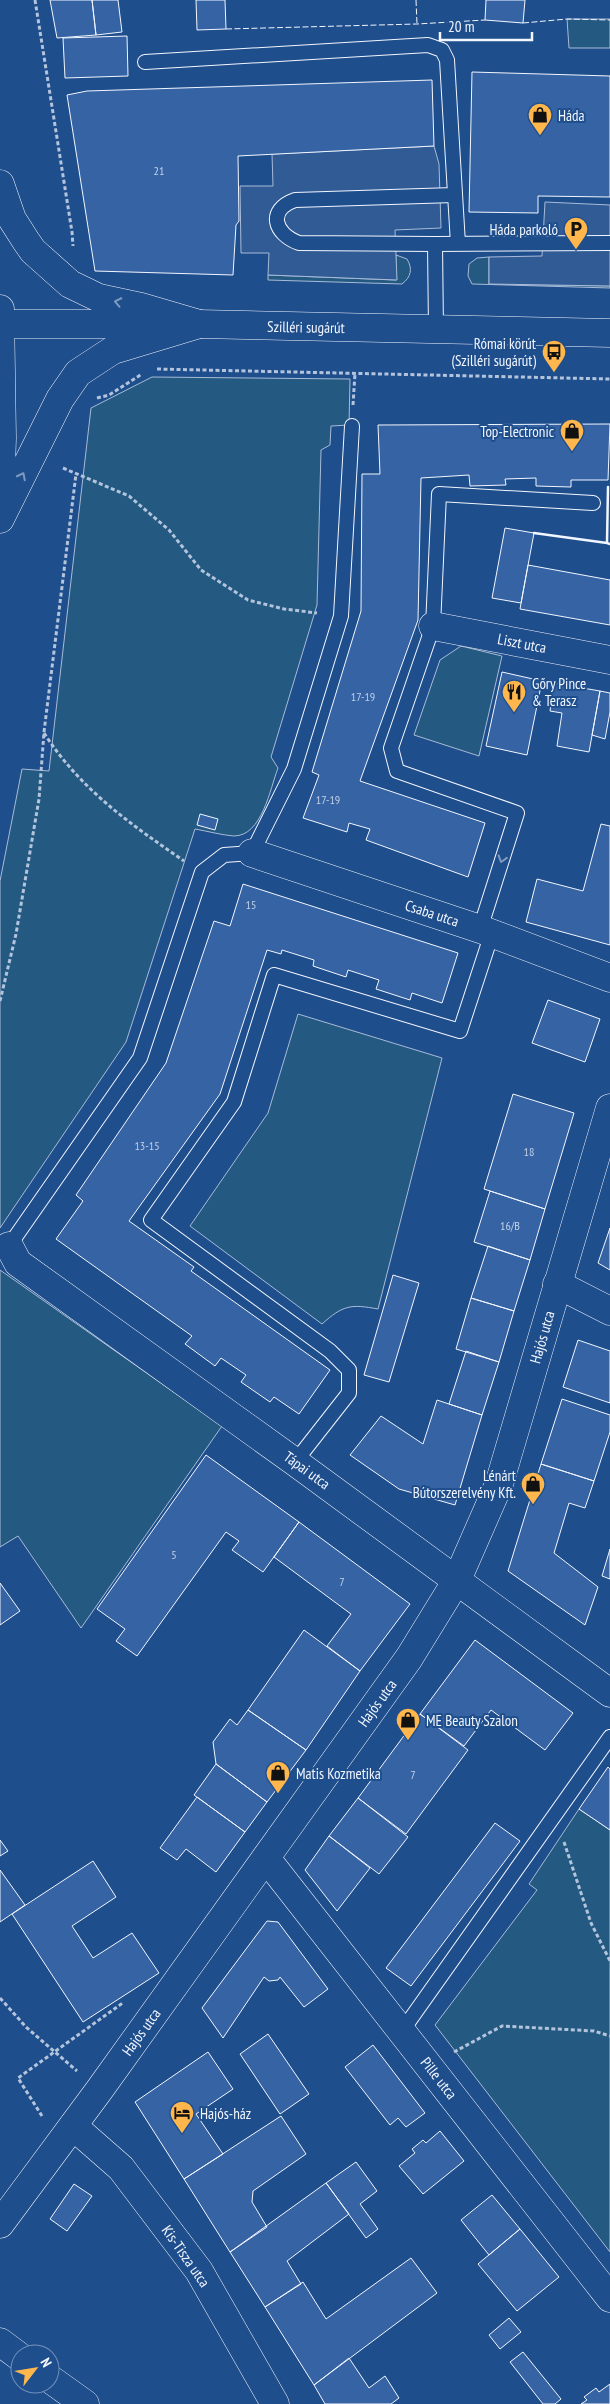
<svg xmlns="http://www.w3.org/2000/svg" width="610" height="2404" font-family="'PT Sans Narrow',sans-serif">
	<rect width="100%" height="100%" fill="#1f4e8c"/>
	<path fill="#245a82" stroke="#a8bbd7" d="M567 19H610V48H569Z
		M396 255 407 259C413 269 411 277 402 284L268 280V275L396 280Z
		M489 257V284L610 286V288L472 284 468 276 469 264 477 258Z
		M152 377 350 379 349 425 331 426 330 445 321 450 317 605 271 757 278 768C270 789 262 836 234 836 221 835 207 831 195 829L126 1042 0 1228V881L22 769 49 771 91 408Z
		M461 646 502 656 479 756 414 735 440 660Z
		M298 1014 442 1058 378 1309C351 1304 343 1305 322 1324L190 1226 268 1113Z
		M0 1270 222 1426 81 1628 18 1536 0 1547Z
		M579 1809 610 1830V2252L435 2025 537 1890 529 1884Z"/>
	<path fill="#305b95" stroke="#a8bbd7" d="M434 146 439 164 441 228 395 230 397 280 268 275 269 253H241L240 186H273L272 154Z
		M545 202 610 205V286L489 284V257L542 256Z"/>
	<path fill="#3563a3" stroke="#f2f6ff" d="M50 0H92L96 35 57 38Z
		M92 0H118L122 32 96 35Z
		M196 0H225L226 29 197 30Z
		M486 0H525L523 23 485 20Z
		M127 36 128 76 65 78 63 38Z
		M472 72 610 76V197L538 196V213L469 212Z
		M432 80 434 146 238 156 239 221 236 225 233 275 95 271 67 95 87 91Z
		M610 424 608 480H571V487L536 486V478L505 479 506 485 470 486 469 475 421 478 418 620 360 781 485 823 468 877 366 840 370 829 349 823 347 832 303 818 319 775 312 772 361 611 362 474H380L378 425Z
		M505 528 534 533 521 603 492 598Z
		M528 565 610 580V625L520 609Z
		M502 672 542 681 527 755 486 746Z
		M554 683 600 691 589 752 557 746 562 713 550 711Z
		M600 691 610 693V712L605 739 592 735Z
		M200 814 218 819 215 830 197 825Z
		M601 824 610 826V945L526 922 537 879 583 891Z
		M243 884 458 953 442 1003 412 993 410 1000 376 989 379 980 348 970 346 977 313 966 314 960 282 950 281 954 267 950 220 1094 129 1221 194 1267 191 1271 330 1370 299 1414 274 1397 270 1402 241 1382 246 1375 221 1358 215 1366 185 1344 192 1336 56 1239 83 1201 76 1195 166 1063 214 921 230 926Z
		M548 1000 600 1019 585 1062 532 1043Z
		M513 1094 574 1113 545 1209 484 1189Z
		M490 1191 545 1209 530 1260 474 1242Z
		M610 1228V1270L598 1263Z
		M488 1246 530 1260 514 1311 471 1298Z
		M393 1275 419 1283 389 1382 364 1375Z
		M471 1298 514 1311 499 1362 456 1349Z
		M578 1340 610 1351V1403L563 1387Z
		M466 1351 499 1362 482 1415 449 1404Z
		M562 1399 610 1415V1432L594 1481 541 1464Z
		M437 1400 482 1415 455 1505 399 1489 350 1455 381 1416 423 1444Z
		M206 1455 299 1522 263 1572 232 1550 239 1541 226 1532 137 1656 116 1641 125 1629 97 1609Z
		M541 1464 594 1481 585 1508 569 1503 554 1553 598 1587 585 1625 508 1571Z
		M299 1522 410 1604 360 1671 327 1646 351 1614 274 1557Z
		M610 1549V1579L602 1576Z
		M0 1583 20 1611 0 1625Z
		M304 1630 360 1671 306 1750 248 1710Z
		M475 1640 573 1713 545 1750 491 1710 464 1746 420 1714Z
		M248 1710 306 1750 267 1802 216 1764 213 1742 230 1719 237 1725Z
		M420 1714 468 1750 406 1834 358 1798Z
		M216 1764 267 1802 245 1832 194 1795Z
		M608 1767 610 1769V1830L579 1809Z
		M197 1797 245 1832 216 1872 186 1849 177 1860 160 1848Z
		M358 1798 408 1837 379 1874 329 1836Z
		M495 1823 520 1841 411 1986 386 1968Z
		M329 1836 370 1868 337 1911 305 1870Z
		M0 1840 8 1851 0 1856Z
		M93 1861 116 1897 72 1926 93 1958 132 1933 159 1973 83 2022 12 1914Z
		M0 1870 25 1905 0 1922Z
		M267 1921 278 1922 328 1989 304 2007 280 1977 278 1980 269 1981 264 1977 223 2038 202 2008Z
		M268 2034 309 2094 280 2114 240 2054Z
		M373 2045 425 2113 406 2127 398 2118 390 2125 345 2067Z
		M208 2052 233 2089 196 2114 223 2154 184 2179 135 2102Z
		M281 2116 306 2154 253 2191 252 2202 267 2227 230 2252 184 2179Z
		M440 2131 464 2161 423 2194 399 2166 415 2153 412 2149 423 2140 426 2143Z
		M356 2162 377 2191 360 2204 378 2229 366 2238 326 2183Z
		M326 2183 349 2214 287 2261 301 2284 265 2307 230 2252Z
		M74 2184 92 2196 67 2231 50 2219Z
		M492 2195 520 2229 489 2255 461 2220Z
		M520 2229 559 2277 517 2311 478 2264Z
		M411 2258 437 2293 314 2385 265 2307 303 2282 326 2319Z
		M509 2318 521 2332 500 2349 489 2335Z
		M523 2352 561 2399 555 2404H543L510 2362Z
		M349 2358 369 2388 385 2376 399 2398 391 2404H325L314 2385Z
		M610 2384V2404H581L587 2400 584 2397 596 2388 599 2392Z"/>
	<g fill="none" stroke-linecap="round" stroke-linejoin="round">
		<defs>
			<path id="service" d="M145 62 428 45 442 50 447 60 458 244
				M435 244 299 243C274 234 267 210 295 200L454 195
				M436 330 435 244 610 243
				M480 929 517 813 397 771 391 748 433 626 439 494 593 503
				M9 1246 140 1058 202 872 224 855 252 853 294 769 341 616 352 426
				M295 1462 349 1393V1370L330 1351 151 1220 234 1102 274 975 460 1031 492 933
				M402 2031 610 1737"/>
			<path id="minor" d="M433 626 610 660
				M252 853 480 929 610 978
				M9 1246 18 1263 295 1462 610 1693
				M557 1284 610 1311
				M266 1858 610 2298
				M73 2126 121 2168 199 2271 275 2404"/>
			<path id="secondary" d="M1 324H199L610 333
				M0 2224 100 2089 409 1658 457 1580 499 1484 610 1108
				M0 2342 20 2357
				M50 2379 85 2404"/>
			<path id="primary" d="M0 184 12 219 26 241 33 251 70 284 99 298 141 307 199 324
				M0 309 2 438 0 499
				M0 519 60 399 78 373 113 350 199 324"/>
		</defs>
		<use href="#service" stroke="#f2f6ff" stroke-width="16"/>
		<use href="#minor" stroke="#f2f6ff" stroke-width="29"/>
		<use href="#secondary" stroke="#f2f6ff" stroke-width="29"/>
		<use href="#primary" stroke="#f2f6ff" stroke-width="29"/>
		<path stroke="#b3c4dc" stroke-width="3" stroke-dasharray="4 2.5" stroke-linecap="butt" d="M35 0 72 232 73 246
			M157 369 610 379
			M97 398 109 395 142 374
			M353 405 355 373
			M63 468 129 496 169 530 201 570 248 600 284 609 317 613
			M44 733C81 790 129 823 184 861
			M0 1001 16 934 39 799 44 732 76 474
			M564 1842 591 1923 610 1961
			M0 1998 26 2027 77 2071
			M454 2052 502 2026 594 2031 610 2036
			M42 2116 18 2078 124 2002"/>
		<use href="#service" stroke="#1f4e8c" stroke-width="14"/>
		<use href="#minor" stroke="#1f4e8c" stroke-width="28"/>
		<use href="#secondary" stroke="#1f4e8c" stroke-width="28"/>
		<use href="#primary" stroke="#1f4e8c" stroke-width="28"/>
		<path stroke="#f2f6ff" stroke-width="1" stroke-dasharray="6 2.5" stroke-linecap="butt" d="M416 0 417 24
			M523 23 567 19 610 20
			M226 29 417 24 485 20"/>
		<path stroke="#f2f6ff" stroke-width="2.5" d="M608 487 607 543 610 544
			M534 533 607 543"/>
	</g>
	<defs><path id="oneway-chevron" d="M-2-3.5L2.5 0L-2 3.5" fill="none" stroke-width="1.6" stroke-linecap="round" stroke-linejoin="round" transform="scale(1.25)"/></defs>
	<g stroke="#7e9ac0">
		<use href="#oneway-chevron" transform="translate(118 302) rotate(-168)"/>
		<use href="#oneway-chevron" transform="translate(22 476) rotate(-63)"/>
		<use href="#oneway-chevron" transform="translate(502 859) rotate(107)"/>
	</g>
	<defs>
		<symbol id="shop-pin" viewBox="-11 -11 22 30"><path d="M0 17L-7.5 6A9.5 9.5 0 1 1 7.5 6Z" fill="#ffb74d" stroke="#1f4e8c"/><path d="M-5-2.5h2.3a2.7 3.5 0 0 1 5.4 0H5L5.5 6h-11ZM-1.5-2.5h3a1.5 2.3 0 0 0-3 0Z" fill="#111"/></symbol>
		<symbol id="parking-pin" viewBox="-11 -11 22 30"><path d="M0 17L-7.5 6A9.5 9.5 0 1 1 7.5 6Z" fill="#ffb74d" stroke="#1f4e8c"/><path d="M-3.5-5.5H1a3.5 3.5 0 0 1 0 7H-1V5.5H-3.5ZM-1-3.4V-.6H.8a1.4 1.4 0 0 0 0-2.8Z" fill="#111"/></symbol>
		<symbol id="bus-pin" viewBox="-11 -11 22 30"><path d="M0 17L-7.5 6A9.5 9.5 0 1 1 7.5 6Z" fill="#ffb74d" stroke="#1f4e8c"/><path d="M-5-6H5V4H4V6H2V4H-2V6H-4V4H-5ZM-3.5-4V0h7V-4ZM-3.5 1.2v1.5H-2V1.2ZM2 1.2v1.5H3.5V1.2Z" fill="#111"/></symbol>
		<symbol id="restaurant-pin" viewBox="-11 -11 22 30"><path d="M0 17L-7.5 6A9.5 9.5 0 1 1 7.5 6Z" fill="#ffb74d" stroke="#1f4e8c"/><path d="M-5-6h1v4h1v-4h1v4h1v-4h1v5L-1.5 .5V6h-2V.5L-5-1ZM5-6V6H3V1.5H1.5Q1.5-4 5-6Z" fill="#111"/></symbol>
		<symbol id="hotel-pin" viewBox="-11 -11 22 30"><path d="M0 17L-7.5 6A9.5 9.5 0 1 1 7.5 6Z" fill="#ffb74d" stroke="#1f4e8c"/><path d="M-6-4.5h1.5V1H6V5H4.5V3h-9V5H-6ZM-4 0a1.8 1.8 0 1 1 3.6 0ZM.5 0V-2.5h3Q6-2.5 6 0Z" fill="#111"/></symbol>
	</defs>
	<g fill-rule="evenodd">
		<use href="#shop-pin" x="526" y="101" width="28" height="38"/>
		<use href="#parking-pin" x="562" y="215" width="28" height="38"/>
		<use href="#bus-pin" x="540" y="338" width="28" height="38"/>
		<use href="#shop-pin" x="558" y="417" width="28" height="38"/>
		<use href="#restaurant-pin" x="500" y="678" width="28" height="38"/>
		<use href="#shop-pin" x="519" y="1470" width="28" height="38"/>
		<use href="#shop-pin" x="394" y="1706" width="28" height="38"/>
		<use href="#shop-pin" x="264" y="1759" width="28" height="38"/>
		<use href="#hotel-pin" x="168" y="2099" width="28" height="38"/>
	</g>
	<g text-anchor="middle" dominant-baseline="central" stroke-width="4" stroke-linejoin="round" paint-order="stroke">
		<g font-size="12" fill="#c3d1e8">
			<text x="159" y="170">21</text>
			<text x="363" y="696">17-19</text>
			<text x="328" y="799">17-19</text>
			<text x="251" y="904">15</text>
			<text x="147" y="1145">13-15</text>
			<text x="529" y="1151">18</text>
			<text x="510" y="1225">16/B</text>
			<text x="174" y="1554">5</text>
			<text x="342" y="1581">7</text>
			<text x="413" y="1774">7</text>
		</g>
		<g font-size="15" fill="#f2f6ff" stroke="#1f4e8c" text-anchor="start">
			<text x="558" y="115">Háda</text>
			<text x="558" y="229" text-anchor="end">Háda parkoló</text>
			<text x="536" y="343" text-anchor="end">Római körút<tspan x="536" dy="17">(Szilléri sugárút)</tspan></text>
			<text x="554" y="431" text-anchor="end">Top-Electronic</text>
			<text x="532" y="683">Gőry Pince<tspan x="532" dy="17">&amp; Terasz</tspan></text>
			<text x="516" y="1475" text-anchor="end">Lénárt<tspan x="516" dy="17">Bútorszerelvény Kft.</tspan></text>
			<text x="426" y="1720">ME Beauty Szalon</text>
			<text x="296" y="1773">Matis Kozmetika</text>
			<text x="200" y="2113">Hajós-ház</text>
		</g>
		<g font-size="15" fill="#f2f6ff" stroke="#1f4e8c">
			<text transform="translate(306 327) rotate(1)">Szilléri sugárút</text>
			<text transform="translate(522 643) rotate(11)">Liszt utca</text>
			<text transform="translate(432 913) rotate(18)">Csaba utca</text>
			<text transform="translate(542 1337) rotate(-74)">Hajós utca</text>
			<text transform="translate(307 1470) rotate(36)">Tápai utca</text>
			<text transform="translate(377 1703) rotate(-54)">Hajós utca</text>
			<text transform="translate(141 2032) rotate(-54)">Hajós utca</text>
			<text transform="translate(439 2078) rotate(52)">Pille utca</text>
			<text transform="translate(186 2256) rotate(55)">Kis-Tisza utca</text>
		</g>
	</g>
	<g transform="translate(35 2369) rotate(59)"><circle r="24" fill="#1f4e8c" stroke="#7391ba"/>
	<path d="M0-4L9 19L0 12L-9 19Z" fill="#ffb74d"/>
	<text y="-8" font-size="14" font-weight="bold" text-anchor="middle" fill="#f2f6ff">N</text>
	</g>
	<path d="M440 32v8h92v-8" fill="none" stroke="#f2f6ff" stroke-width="2.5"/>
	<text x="448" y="32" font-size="15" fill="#f2f6ff" stroke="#1f4e8c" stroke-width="4" paint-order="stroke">20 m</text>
</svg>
